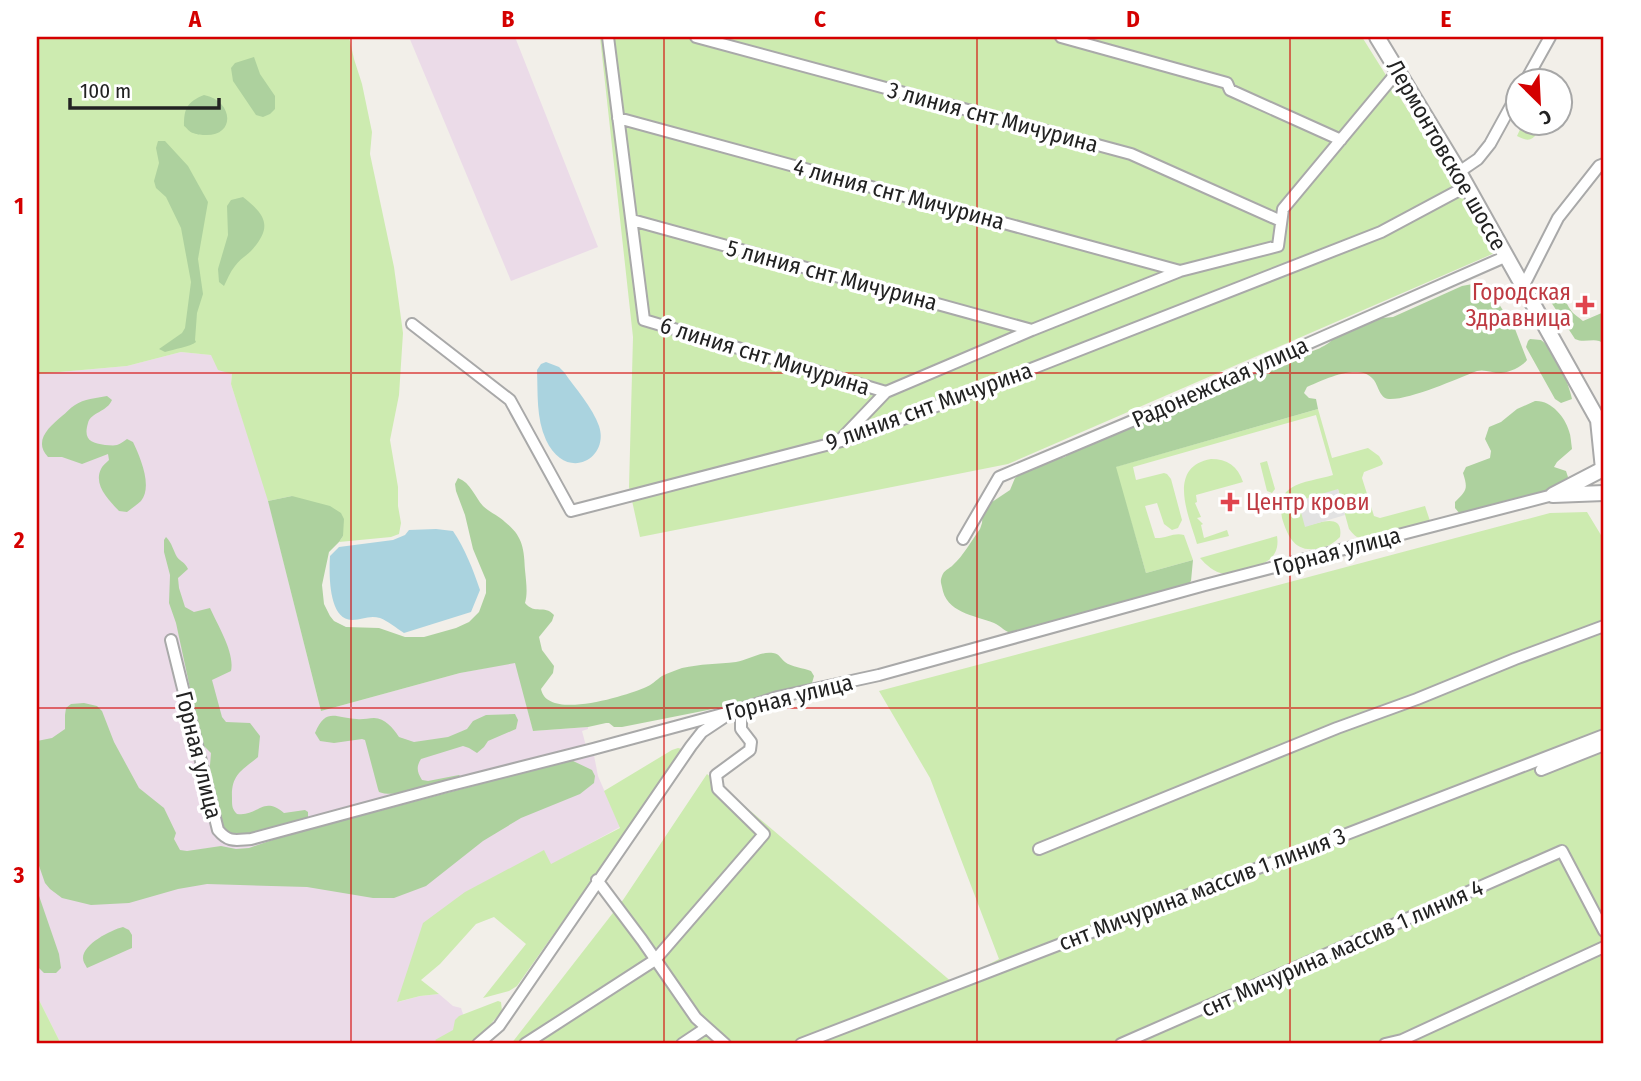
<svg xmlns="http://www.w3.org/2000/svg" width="1641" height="1081" font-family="'Fira Sans Condensed',sans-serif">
	<rect width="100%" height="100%" fill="#f2efe9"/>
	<path fill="#ebdbe8" d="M409 37H515L598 247 511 281Z
		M181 352 212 355 232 374 231 384 264 484 321 711 460 673 516 662 533 731 588 727V729L582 731 586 746 592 745 598 776 620 827 551 865 544 851 398 1002 420 996 439 994 453 1006 461 1008 468 1029 454 1044H61L37 996V374L127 366Z"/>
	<path fill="#cdebb0" d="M37 37H349L354 59 362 84 372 132 370 154 394 267 403 333 399 395 390 440 398 487V506L401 523 399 534 391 537 339 542 343 536 292 496 268 501 231 384 232 374 218 370 211 355 181 352 127 366 37 374Z
		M600 37H1362L1497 252 1008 464 640 537 629 487 633 337Z
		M1523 123V122L1542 123C1536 136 1533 145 1517 136Z
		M1318 409 1332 458 1368 448 1379 456 1383 463 1382 465 1364 472 1362 478 1374 516 1380 518 1425 506 1430 521 1363 539C1356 538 1353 534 1349 529L1338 489 1306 526C1319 523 1344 512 1340 537 1334 543 1329 546 1321 548 1296 554 1288 538 1282 518 1280 507 1280 495 1291 488 1302 481 1320 479 1333 475L1316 415 1133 467 1136 480 1164 473 1167 474 1171 479 1182 520 1178 528 1172 530 1164 524 1157 503 1145 506 1155 538C1165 539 1174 532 1184 535L1193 560 1146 573 1115 467Z
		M1211 459C1227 459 1238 466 1243 482L1196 495 1197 502 1195 503 1201 517 1197 518 1203 524 1201 525 1204 538 1227 530 1229 536 1197 544C1189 516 1166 467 1211 459Z
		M1267 461 1275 489 1272 493 1267 491 1260 463Z
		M1587 512 1604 540V1042L1600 1044H1396L1395 1036 1370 1044H511L623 900 707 774 953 983 999 959 930 778 879 691 1550 513Z
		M1277 536C1281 561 1260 566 1240 571 1235 572 1229 575 1224 574 1214 572 1206 565 1200 558Z
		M678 748 682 749V752L517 986 509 991 483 998 526 944 494 917 476 924 440 964 421 980 439 994 420 996 397 1002 423 923 465 892 544 850 551 864 620 828 604 791 672 750Z
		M37 996 61 1044H37Z
		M498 1001 501 1002 502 1011 477 1040 470 1044H440L435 1040 453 1030 455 1020 459 1016Z"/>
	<path fill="#add19e" d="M254 57 260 74 275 96V109L270 114 263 117 256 115 233 81 231 68 235 63Z
		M204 95C234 101 236 137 204 135 201 135 195 134 193 133 189 132 187 128 184 126 184 108 187 102 204 95Z
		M158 141H165L188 166 208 202 198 259 203 294 197 313 195 340 196 342C190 347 174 349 165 352L159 349 182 333 185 328 191 282 181 228 166 197 156 188 154 181 159 163 156 148Z
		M243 197C266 215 273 227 251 251 246 256 239 260 235 266 230 272 227 280 224 286L219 282 218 269 228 235 227 206 231 200Z
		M1483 282 1488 287 1515 329 1527 360C1522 367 1510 372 1501 373 1492 373 1485 369 1477 371 1456 379 1410 400 1389 399 1379 398 1379 386 1373 379 1358 362 1322 381 1307 387L1304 393 1309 398 1316 399 1318 409 1116 467 1146 573 1193 560 1191 581 1186 586 1013 634C1005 632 1001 626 994 623 974 615 946 613 942 587 941 583 940 581 942 576 944 570 949 569 953 565 963 556 972 540 980 529L982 523 983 508 1010 490 1015 478 1020 474 1045 462 1065 457 1076 449 1165 413 1188 398 1202 382 1283 352C1290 350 1294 352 1301 353 1311 354 1332 344 1337 334 1339 331 1339 327 1340 323 1360 312 1373 320 1393 317L1462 286Z
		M1550 292C1566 294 1564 302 1573 313 1574 314 1582 320 1583 321L1604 312V344C1596 336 1585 344 1575 339L1549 299Z
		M1530 339 1541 340C1554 349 1569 383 1572 399L1561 403 1555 399 1526 347 1528 341Z
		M107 396 112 400C107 412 91 412 88 423 83 440 91 443 105 445 109 445 113 446 117 445 120 444 124 441 127 439L133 442C140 457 153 486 141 501 137 505 132 508 127 512L119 511C109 500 93 485 101 469 102 466 106 463 109 460L108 454 82 464 62 457H48C33 441 49 427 62 416 66 413 70 408 75 405 84 399 96 398 107 396Z
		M1535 401C1551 400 1565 417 1569 431 1571 436 1571 443 1572 449L1557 462 1554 467 1566 471 1568 477 1566 483 1534 495 1460 514 1455 508V502C1467 490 1468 489 1463 473L1466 467 1490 458 1491 451 1485 439 1489 427 1501 422 1517 409Z
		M458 478C471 483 474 496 483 506 489 512 499 516 505 522 523 536 524 549 525 570 526 581 528 593 525 603 535 615 544 604 554 615L552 621 539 637 542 650 554 666 553 673 541 689C547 721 624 696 644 688 652 685 656 680 662 676 668 673 676 670 682 668 700 664 718 664 736 662 748 660 761 651 773 653 780 654 780 658 785 662 791 667 804 668 811 671L814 676 812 683 799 687 718 708 622 727H614L609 723H606L588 727 533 731 515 663 460 673 321 711 268 501 292 496 330 506 341 513 344 519 343 536 339 542 329 552 322 585 324 604 330 616 334 621 346 627 379 628 405 637H424L456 628 469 622 479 612 486 593V580L473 549 465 515 456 491 455 484Z
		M166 537C172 543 173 550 177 557 181 562 185 562 188 569L178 578 179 588 185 607 194 612 210 608C218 626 235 653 231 671L212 680 222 717 226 722 250 723 260 736 258 757C241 771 231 775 232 798 232 806 232 809 237 814 259 817 262 795 284 813L305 810 308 812V819L246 836 232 835 224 829 209 777 211 753 202 744 176 623 169 603 170 575 164 552V540Z
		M84 703 97 706 102 711 114 742 139 788 164 808 176 833 174 839 180 850 187 851 221 846 236 849 249 848 284 836 571 760 592 770 595 776 594 783 580 794 521 818 483 841 426 886 394 898H373L307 887 207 884 178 889 129 903 91 905 62 898 50 889 45 883 37 860V741L52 738 65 729V715L66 708 71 704Z
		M515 714 518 720 516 729 488 741 484 747 477 753 469 748 463 746 421 759C416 767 417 772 422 780L428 781 459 775 461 777 459 779C441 784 396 799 379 792L378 789 365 740 362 739 334 743 320 741 315 733C326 707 335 718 357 719 362 720 368 718 374 718 385 718 393 728 399 737L414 742 448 737 467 729 473 721 486 715Z
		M37 890 59 954 61 968 56 973H44L37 966Z
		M123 927 129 930 132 935V948L87 968C85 964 83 962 83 958 83 944 111 930 123 927Z"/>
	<path fill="#e2e2e2" d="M1338 489 1345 515 1305 527 1298 501Z"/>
	<path fill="#aad3df" d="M546 362 559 367 564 372C575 388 593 408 599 426 610 459 566 483 546 440 536 418 538 393 537 370L541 364Z
		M436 529 453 531C465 549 473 569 480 590L471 612 404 633C396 628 388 621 380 618 369 615 362 620 352 620 328 620 329 572 330 556L339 547 393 540 405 535 409 530Z"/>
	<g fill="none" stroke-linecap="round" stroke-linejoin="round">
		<defs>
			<path id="minor" d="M608 37 644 320 886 392
				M696 37 1131 154 1281 221
				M1061 37 1227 83 1230 90 1341 140
				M1526 80 1550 37
				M618 118 1180 271
				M1459 172 1478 159 1490 144 1518 93
				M632 220 1032 330
				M1524 285 1558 218 1599 166 1604 164
				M412 324 510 400 571 511 857 437 1381 232 1467 186
				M839 441 886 392 1032 330 1180 271 1278 246 1283 209 1398 71
				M963 539 999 477 1132 421 1507 256
				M171 640 218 830C229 843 235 840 251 839L447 786 593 749 741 709 778 697 879 675 1205 585 1553 495
				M1541 770 1604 745
				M1039 849 1337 728 1417 699 1515 659 1604 626
				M597 880 642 940 696 1018 725 1044
				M478 1044 499 1026 691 746 702 732 723 718
				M525 1044 655 960 764 834 718 789 716 775 750 750 751 742 741 729V709
				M682 1044 706 1028
				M801 1044 1604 735
				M1121 1044 1562 851 1604 931
				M1385 1044 1402 1040 1604 947"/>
			<path id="tertiary" d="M1377 37 1459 172 1598 420
				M1603 425 1598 420 1603 469 1553 495 1604 493"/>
		</defs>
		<use href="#minor" stroke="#a9a9a9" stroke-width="14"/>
		<use href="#tertiary" stroke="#a9a9a9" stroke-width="18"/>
		<use href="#minor" stroke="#fff" stroke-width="10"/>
		<use href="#tertiary" stroke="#fff" stroke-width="14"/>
	</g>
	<path fill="none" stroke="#d40000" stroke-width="2" stroke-opacity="0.55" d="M351 37V1044M664 37V1044M977 37V1044M1290 37V1044M37 373H1604M37 708H1604"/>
	<g fill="#e0444e" stroke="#fff" stroke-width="2.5">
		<path d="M1581.5 294.5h7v7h7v7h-7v7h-7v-7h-7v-7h7z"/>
		<path d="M1226.5 491.5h7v7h7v7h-7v7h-7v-7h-7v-7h7z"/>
	</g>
	<g text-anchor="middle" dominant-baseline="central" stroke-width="7" stroke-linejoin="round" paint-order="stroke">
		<g font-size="23" fill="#222" stroke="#fff">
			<text transform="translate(993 117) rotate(15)">3 линия снт Мичурина</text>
			<text transform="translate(1447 155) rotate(60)">Лермонтовское шоссе</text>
			<text transform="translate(899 194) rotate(15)">4 линия снт Мичурина</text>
			<text transform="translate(832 275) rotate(15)">5 линия снт Мичурина</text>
			<text transform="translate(765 356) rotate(17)">6 линия снт Мичурина</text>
			<text transform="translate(1220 382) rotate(-24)">Радонежская улица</text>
			<text transform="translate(929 406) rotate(-20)">9 линия снт Мичурина</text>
			<text transform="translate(1337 551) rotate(-15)">Горная улица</text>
			<text transform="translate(789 697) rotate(-14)">Горная улица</text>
			<text transform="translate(199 755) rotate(76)">Горная улица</text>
			<text transform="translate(1202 889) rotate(-21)">снт Мичурина массив 1 линия 3</text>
			<text transform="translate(1342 948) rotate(-24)">снт Мичурина массив 1 линия 4</text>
		</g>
		<g font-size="23" fill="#be3a42" stroke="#fff" text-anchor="end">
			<text x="1571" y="292">Городская<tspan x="1571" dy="26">Здравница</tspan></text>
			<text x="1246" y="502" text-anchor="start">Центр крови</text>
		</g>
	</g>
	<rect width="1641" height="1081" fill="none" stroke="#ffffff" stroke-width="77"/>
	<g transform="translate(1539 102) rotate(156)"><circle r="33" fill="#ffffff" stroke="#a7a7a7" stroke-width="2"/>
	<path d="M0-5L12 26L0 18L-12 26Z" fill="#d40000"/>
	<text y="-10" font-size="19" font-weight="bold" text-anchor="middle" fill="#222222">С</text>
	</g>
	<path d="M70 98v10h149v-10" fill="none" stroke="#222222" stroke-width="3.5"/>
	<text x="80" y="98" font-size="21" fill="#222222" stroke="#ffffff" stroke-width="5" paint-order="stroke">100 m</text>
	<rect x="38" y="38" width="1564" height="1004" fill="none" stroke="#d40000" stroke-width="2.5"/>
	<g font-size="23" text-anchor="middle" font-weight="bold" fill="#d40000">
		<text x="195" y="27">A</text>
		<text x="508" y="27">B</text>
		<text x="820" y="27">C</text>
		<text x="1133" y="27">D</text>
		<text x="1446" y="27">E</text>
		<text x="19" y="214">1</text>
		<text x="19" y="548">2</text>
		<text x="19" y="883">3</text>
	</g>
</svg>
